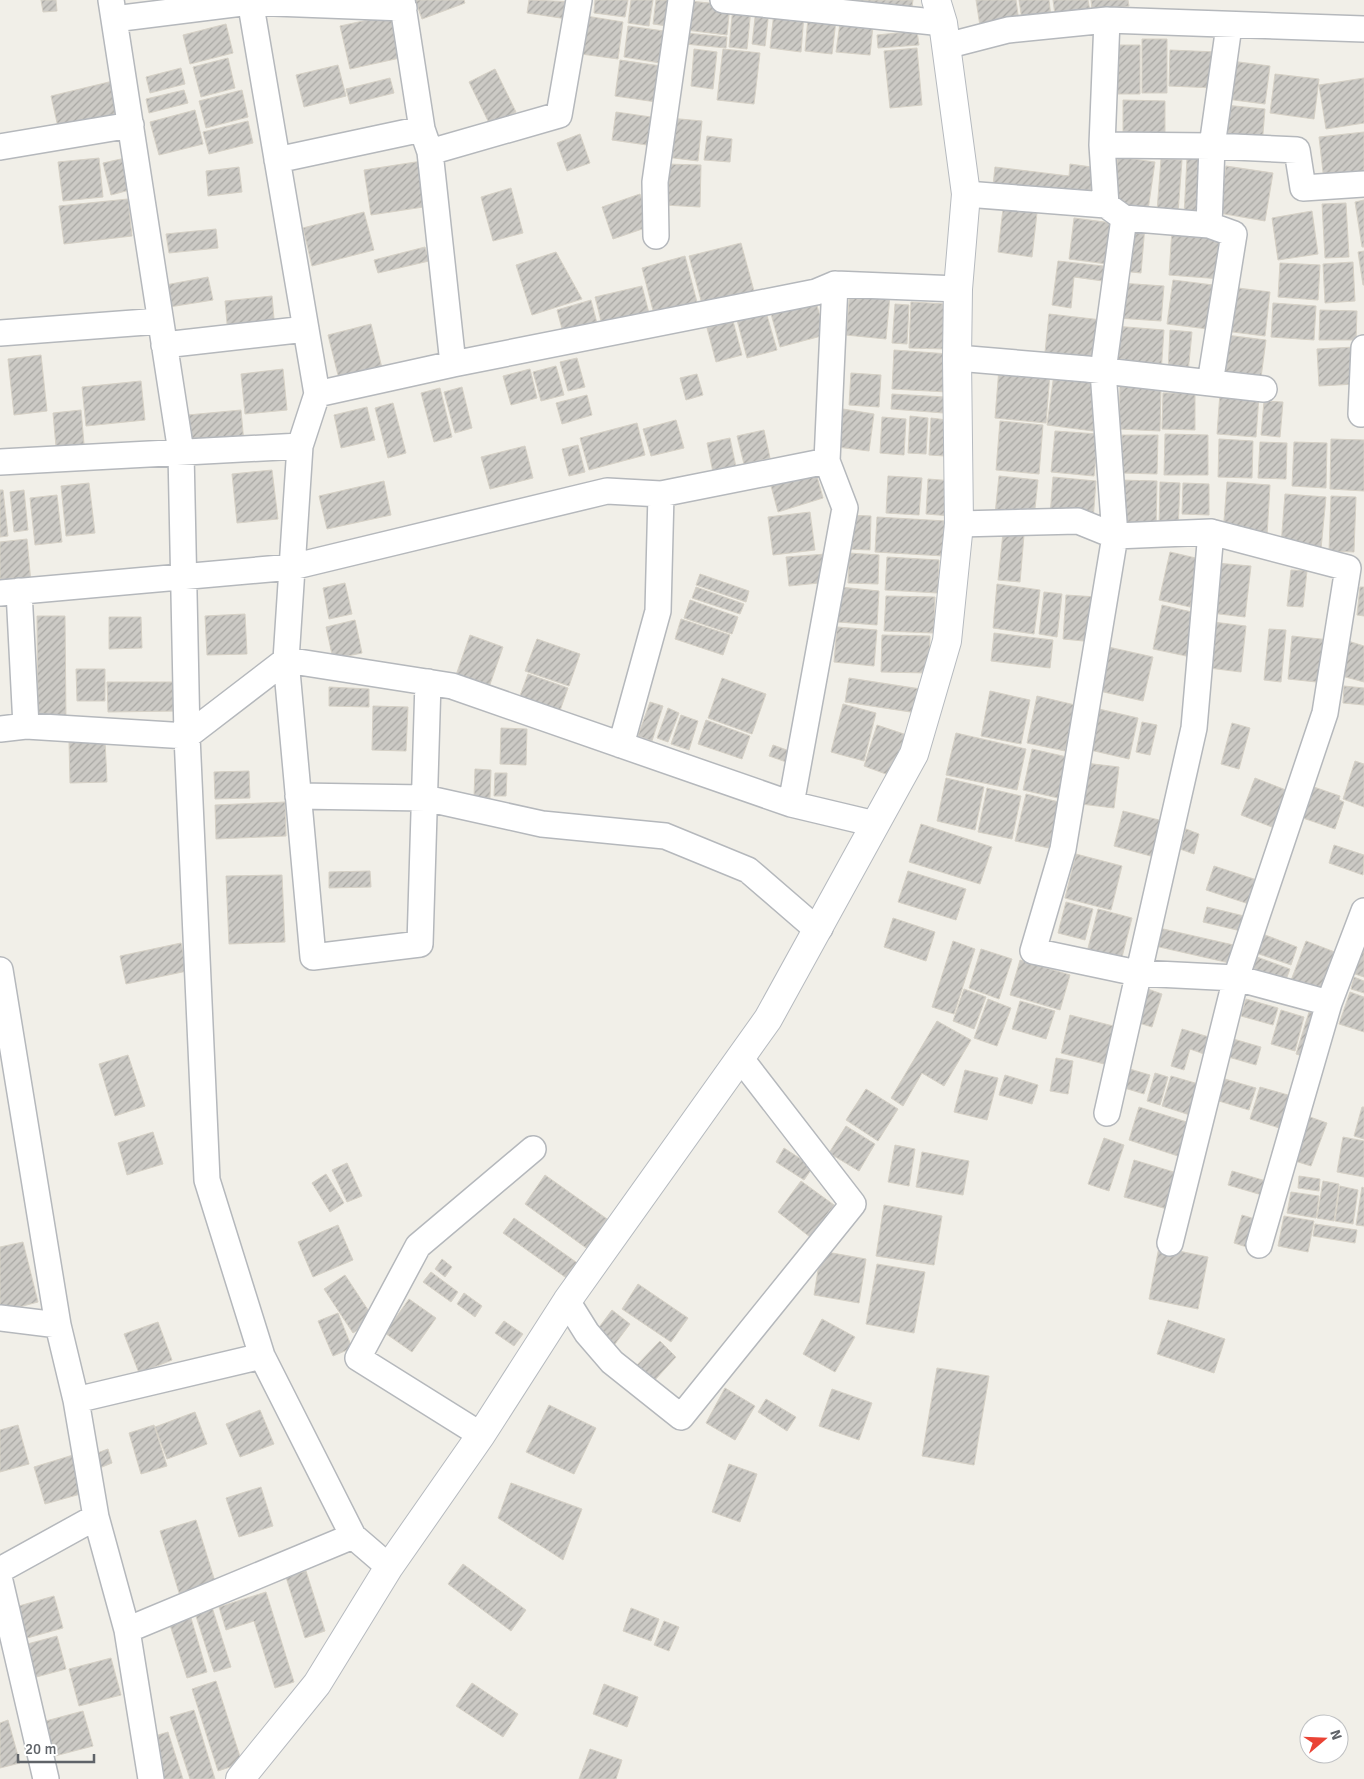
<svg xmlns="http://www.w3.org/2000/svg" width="1364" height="1779" font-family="Signika,sans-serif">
	<defs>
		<pattern id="building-hatch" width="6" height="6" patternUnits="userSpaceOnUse" patternTransform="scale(1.25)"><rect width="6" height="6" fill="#cccac5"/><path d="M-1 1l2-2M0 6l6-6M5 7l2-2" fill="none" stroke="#a9a8a4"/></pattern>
	</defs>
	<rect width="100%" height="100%" fill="#f1efe8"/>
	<path fill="url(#building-hatch)" stroke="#d6d1c6" d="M41 0H56L57 11 43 12Z
		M415 0H464L465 3 422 19Z
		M529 0 577 2 574 20 527 13Z
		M595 0H628L625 17 594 13Z
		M631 0H653L649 26 628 23Z
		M656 0H670L667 26 653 24Z
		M837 0H913L911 13Z
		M976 0H1016L1019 22 980 26Z
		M1019 0H1049L1051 17 1022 20Z
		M1053 0H1088L1090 11 1055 15Z
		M1091 0H1128L1129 6 1092 10Z
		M689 1 730 5 727 35 686 30Z
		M733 7 751 9 747 49 729 47Z
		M756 9 769 11 765 46 752 44Z
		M774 12 804 15 801 52 770 48Z
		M400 13 409 56 350 69 340 26Z
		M586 16 623 22 618 59 581 54Z
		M808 18 836 21 832 54 805 51Z
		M840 23 873 26 870 55 836 52Z
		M226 24 233 53 190 64 183 35Z
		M628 26 664 31 660 63 624 57Z
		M917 31 919 45 878 48 877 35Z
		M686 33 727 37 726 48 685 44Z
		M1142 39H1167V93H1142Z
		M1115 45H1140V94H1115Z
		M917 48 922 105 890 108 884 51Z
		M694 49 717 52 713 89 691 86Z
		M723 49 760 53 754 104 717 100Z
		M1170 50 1217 52 1215 88 1169 86Z
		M228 58 235 88 201 97 193 67Z
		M620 60 661 66 656 102 615 96Z
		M1231 61 1270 66 1265 104 1226 99Z
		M338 65 346 96 304 107 296 75Z
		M181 68 185 84 150 93 146 77Z
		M495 69 516 112 490 125 469 82Z
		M1275 74 1319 79 1314 119 1270 113Z
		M390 78 394 93 350 104 346 89Z
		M1364 78V123L1326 129 1319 85Z
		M113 81 123 121 60 136 51 96Z
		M184 90 188 103 149 113 146 99Z
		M242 90 248 117 206 128 199 101Z
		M1123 100 1165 101V139L1123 138Z
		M1225 105 1265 109 1262 146 1222 142Z
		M195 110 203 144 159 155 150 122Z
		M616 112 651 117 647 145 612 140Z
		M669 118 702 121 698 161 665 157Z
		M248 121 253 143 209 154 203 132Z
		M1364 132V177L1324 181 1319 137Z
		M580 134 590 163 567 171 557 143Z
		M707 136 732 139 730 162 704 160Z
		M130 157 137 188 111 195 103 163Z
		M1118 157 1155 162 1148 210 1112 204Z
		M99 158 103 197 63 201 58 162Z
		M1187 158 1209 159 1206 217 1184 216Z
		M1161 159 1182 160 1178 213 1157 211Z
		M422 161 430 206 371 215 364 170Z
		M666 164 701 165 700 207 664 205Z
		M1070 164 1099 168 1095 198 993 185 995 167 1069 176Z
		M1226 166 1273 173 1265 221 1219 213Z
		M239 167 242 192 208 196 206 171Z
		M511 188 523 233 493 241 481 197Z
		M640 194 651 226 613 239 602 207Z
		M128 199 132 236 64 244 59 206Z
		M1364 200V247H1362L1355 202Z
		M1346 203 1349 257 1325 258 1322 204Z
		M1003 209 1037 213 1032 257 998 252Z
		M1312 211 1318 254 1278 260 1272 218Z
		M364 212 374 250 312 266 303 228Z
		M1074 218 1120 224 1115 265 1069 259Z
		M1125 224 1145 226 1141 273 1121 271Z
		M216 229 218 248 169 253 166 234Z
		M1172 230 1224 235 1221 279 1169 275Z
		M741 243 754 291 702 304 689 256Z
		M425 247 429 261 378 273 374 260Z
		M1364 251V285H1363L1358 252Z
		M556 252 582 299 532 315 516 265Z
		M685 256 698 306 655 318 642 268Z
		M1058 261 1112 267 1110 282 1074 277 1071 308 1052 305Z
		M1353 262 1355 301 1325 303 1323 264Z
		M1280 263 1320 265 1318 300 1278 297Z
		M208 277 213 300 163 308 160 286Z
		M1173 280 1213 285 1208 329 1167 324Z
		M1120 283 1164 286 1161 321 1117 318Z
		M642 286 651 321 604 333 595 297Z
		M1230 287 1270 292 1265 336 1225 331Z
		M850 291 890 295 886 339 846 335Z
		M272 296 275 330 228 334 225 301Z
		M815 298 825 335 780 347 770 310Z
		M591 300 599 331 565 340 557 310Z
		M911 302 946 304 944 349 909 348Z
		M1273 303 1316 306 1314 340 1271 337Z
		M895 304 909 305 907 344 892 343Z
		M1320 310 1357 311 1356 340H1319Z
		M766 312 777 350 747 358 737 320Z
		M1049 314 1102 320 1098 358 1045 352Z
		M733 321 742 355 716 362 707 328Z
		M371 324 384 376 341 387 328 335Z
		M1114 326 1164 330 1161 373 1111 369Z
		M1170 330 1192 332 1188 373 1168 372Z
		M1226 335 1266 340 1260 385 1221 381Z
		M1354 347 1356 384 1319 386 1317 349Z
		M894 350 949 354 947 392 892 389Z
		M41 355 47 411 14 415 8 359Z
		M577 358 585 387 568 391 560 362Z
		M556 366 564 395 541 401 533 372Z
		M999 368 1050 373 1046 423 995 418Z
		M283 369 287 410 245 414 241 374Z
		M530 369 537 398 511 405 503 376Z
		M851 373 881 375 879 407 849 405Z
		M697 374 703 395 686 400 680 378Z
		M1054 374 1099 380 1093 431 1047 425Z
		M141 381 145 420 86 426 82 387Z
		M1120 385 1161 386 1160 431 1119 429Z
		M462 387 472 428 455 433 444 392Z
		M440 388 452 437 434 442 421 393Z
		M1163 393H1195V430L1162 429Z
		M1220 393 1259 396 1256 437 1217 434Z
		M892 394 945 397 944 413 891 409Z
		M587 395 592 415 562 424 556 403Z
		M1264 401 1283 402 1280 437 1261 435Z
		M393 403 406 453 388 458 375 408Z
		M367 407 375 440 341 448 334 415Z
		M843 409 874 414 869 451 837 447Z
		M81 410 85 455 57 458 53 413Z
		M241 410 244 443 191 448 188 415Z
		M910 416 928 418 926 454 908 453Z
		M882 417 906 419 904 455 880 453Z
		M931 418 947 420 945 456 929 455Z
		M676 420 684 448 651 456 643 429Z
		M1000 421 1043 425 1039 474 996 470Z
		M637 423 645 455 589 470 580 438Z
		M764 430 770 458 744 464 737 436Z
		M1055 431 1098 434 1094 476 1051 472Z
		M1165 434 1208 435V475H1164Z
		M1122 435H1158L1157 474 1121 473Z
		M730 438 737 472 714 477 707 443Z
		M1219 439 1253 441 1252 478 1218 477Z
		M1331 439 1364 440V491L1330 489Z
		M1260 442 1287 443 1286 479 1258 478Z
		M1294 442 1327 443 1326 488 1292 486Z
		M578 445 585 472 569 476 562 449Z
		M525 446 533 478 490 489 481 457Z
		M272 470 278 519 237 523 232 474Z
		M816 473 823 498 778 512 771 486Z
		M888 476 922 478 919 515 886 513Z
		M999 476 1038 480 1034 518 995 514Z
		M1053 477 1096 481 1093 521 1050 516Z
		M928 479 954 481 951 516 926 514Z
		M1120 480 1157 481 1156 531H1119Z
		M384 481 391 515 327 529 319 496Z
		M1160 482 1180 483 1178 531 1159 530Z
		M1227 482 1270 485 1267 536 1223 533Z
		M89 483 95 533 66 536 61 486Z
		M1183 483 1209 484V515L1182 514Z
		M0 490H3L8 536 0 537Z
		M24 490 28 530 14 532 10 492Z
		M1285 494 1326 497 1321 549 1281 545Z
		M57 495 62 542 35 545 30 498Z
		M1331 496 1356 497 1354 552 1329 551Z
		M810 512 815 550 773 555 768 517Z
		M847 515 871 516 870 550 845 549Z
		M877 517 946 521 944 556 875 552Z
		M1003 533 1024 535 1020 582 998 580Z
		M27 539 31 583 0 586V542Z
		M1170 552 1200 559 1190 607 1159 600Z
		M849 553 879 555 878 584 848 583Z
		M826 554 829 582 789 586 786 557Z
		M887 557 939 560 938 593 885 590Z
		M1216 563 1251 566 1245 617 1211 613Z
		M1291 570 1307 571 1303 607 1287 606Z
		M700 574 749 591 746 602 696 585Z
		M345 583 352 614 329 619 323 588Z
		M997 584 1040 590 1034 634 993 628Z
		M696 587 744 604 740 614 692 598Z
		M840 587 879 591 877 625 838 622Z
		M1360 587H1364V616L1357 615Z
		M1044 592 1062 594 1057 637 1039 634Z
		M1066 595 1097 597 1094 642 1063 639Z
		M886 596 935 597 934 633 884 631Z
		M690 600 738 617 732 634 684 618Z
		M1162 605 1200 614 1191 657 1153 649Z
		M245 614 247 654 207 655 205 616Z
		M37 616H65L66 722H38Z
		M109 617H141L142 648 109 649Z
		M681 619 730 635 723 655 675 639Z
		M355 620 362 653 333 659 326 627Z
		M1213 622 1246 626 1241 672 1209 668Z
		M837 627 877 630 874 666 834 662Z
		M1269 629 1286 630 1281 682 1264 680Z
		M994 633 1053 640 1050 668 991 661Z
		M470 635 503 647 488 690 455 678Z
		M882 635 930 636 929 673 881 672Z
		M1292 636 1330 640 1326 683 1288 679Z
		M537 639 580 654 569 686 525 671Z
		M1348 641 1364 646V682L1338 675Z
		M1104 646 1153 657 1143 701 1095 690Z
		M76 669H105V701H77Z
		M528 674 568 688 557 719 517 704Z
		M722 678 766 694 752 734 708 718Z
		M849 678 921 689 917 713 845 702Z
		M107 682H178V711L108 712Z
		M1344 686 1364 688V705L1343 703Z
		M329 687 369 689V707L329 706Z
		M990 691 1030 700 1021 744 981 736Z
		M1037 696 1075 705 1065 751 1027 743Z
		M650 702 663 706 652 741 638 736Z
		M843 704 876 713 864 761 831 752Z
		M373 706 408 707 406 751 372 750Z
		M668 708 679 713 668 742 657 738Z
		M1099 709 1138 718 1129 759 1090 750Z
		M681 715 698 721 689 750 671 744Z
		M706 720 750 736 742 759 698 744Z
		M1142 722 1157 725 1150 755 1136 752Z
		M1232 723 1250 728 1239 769 1221 764Z
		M877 725 907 735 894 777 864 766Z
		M501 728 527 729 526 765 500 764Z
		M956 733 1026 749 1017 790 946 775Z
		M105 740 107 782 70 783 69 742Z
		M773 745 795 753 792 764 769 756Z
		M1032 749 1067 757 1058 798 1023 790Z
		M1355 761 1364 764V807L1343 799Z
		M1085 763 1119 767 1114 808 1081 804Z
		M475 769 491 770 490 798 474 797Z
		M249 771 250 798 215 799 214 772Z
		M495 773H507L506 796H494Z
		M946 778 984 787 975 830 937 821Z
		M1255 778 1291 792 1277 829 1241 815Z
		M1308 785 1340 796 1339 800 1344 802 1335 829 1297 816Z
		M987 788 1021 796 1012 839 978 832Z
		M1026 794 1059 802 1049 848 1015 841Z
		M285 802 286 836 216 839 215 805Z
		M1123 811 1167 822 1158 858 1114 846Z
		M921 824 992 847 980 884 909 862Z
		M1186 829 1199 834 1194 854 1180 849Z
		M1334 845 1364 855 1363 875 1329 863Z
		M1076 854 1122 866 1111 910 1065 898Z
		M1214 866 1257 880 1249 904 1206 890Z
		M370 871 371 887 329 888V872Z
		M908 871 966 889 956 920 898 902Z
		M282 875 285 942 229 944 226 876Z
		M1066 902 1093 909 1085 940 1058 933Z
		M1207 907 1244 916 1241 931 1203 922Z
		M1098 909 1132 918 1121 961 1087 952Z
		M893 918 935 932 926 961 884 947Z
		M1159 928 1238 946 1234 964 1155 946Z
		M1260 933 1297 947 1291 965 1253 952Z
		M953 941 975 949 954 1014 932 1007Z
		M1306 941 1340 954 1325 996 1290 983Z
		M1364 942V977L1352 973Z
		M181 943 187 971 126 984 120 956Z
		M981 949 1012 959 999 999 969 988Z
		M1257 957 1290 969 1284 985 1251 973Z
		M1020 960 1070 975 1060 1010 1010 995Z
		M1354 977 1364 981V993L1351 989Z
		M1139 986 1162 994 1152 1027 1129 1020Z
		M964 989 986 997 974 1029 953 1021Z
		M1350 992 1364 997V1032L1339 1024Z
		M988 999 1011 1008 997 1046 974 1038Z
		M1246 999 1278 1008 1273 1025 1241 1016Z
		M1020 1001 1055 1011 1046 1039 1012 1029Z
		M1281 1010 1304 1017 1295 1051 1271 1044Z
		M1309 1012 1323 1016 1311 1059 1296 1054Z
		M1070 1015 1121 1028 1112 1066 1061 1053Z
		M937 1021 971 1040 944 1086 922 1073 903 1106 891 1098Z
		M1182 1029 1209 1037 1204 1054 1190 1049 1184 1070 1171 1066Z
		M1230 1038 1261 1047 1256 1065 1225 1056Z
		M128 1055 145 1106 115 1116 99 1064Z
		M1056 1058 1073 1061 1068 1094 1050 1091Z
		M1123 1067 1150 1075 1144 1094 1118 1086Z
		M965 1070 998 1078 987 1120 954 1112Z
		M1155 1073 1168 1077 1160 1105 1147 1101Z
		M1005 1075 1038 1085 1032 1104 999 1095Z
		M1171 1076 1202 1085 1193 1116 1162 1106Z
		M1218 1077 1256 1088 1249 1110 1212 1099Z
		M1260 1087 1295 1097 1286 1130 1250 1119Z
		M866 1089 898 1109 878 1141 846 1120Z
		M1139 1107 1190 1123 1181 1157 1129 1140Z
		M1362 1107H1364V1139L1354 1136Z
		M1310 1117 1327 1123 1311 1166 1295 1161Z
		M846 1126 875 1144 859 1171 829 1153Z
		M153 1132 163 1164 127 1175 118 1143Z
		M1343 1137 1364 1141V1177L1337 1172Z
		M1104 1138 1124 1145 1109 1191 1088 1184Z
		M895 1145 915 1149 909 1186 888 1182Z
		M784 1148 813 1167 804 1180 776 1162Z
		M922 1152 969 1161 963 1195 916 1187Z
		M1134 1160 1177 1173 1167 1209 1124 1197Z
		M347 1163 362 1196 347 1202 332 1170Z
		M1232 1171 1266 1181 1262 1195 1228 1185Z
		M326 1174 344 1203 330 1212 312 1183Z
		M545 1175 617 1226 596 1255 525 1204Z
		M1299 1176 1320 1179 1319 1191 1298 1188Z
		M801 1181 834 1205 810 1237 778 1212Z
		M1323 1181 1339 1184 1334 1221 1317 1218Z
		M1340 1186 1358 1190 1353 1224 1335 1221Z
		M1362 1187 1364 1188V1226L1356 1225Z
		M1291 1192 1319 1196 1316 1218 1287 1213Z
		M884 1205 942 1216 934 1265 876 1256Z
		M1242 1215 1258 1220 1250 1248 1234 1243Z
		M1284 1216 1314 1221 1308 1252 1278 1246Z
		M514 1218 583 1267 572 1282 503 1233Z
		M1315 1224 1357 1230 1355 1243 1313 1236Z
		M338 1225 353 1260 313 1277 298 1242Z
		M23 1242 38 1302 0 1312V1247Z
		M1159 1247 1208 1257 1198 1309 1149 1299Z
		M821 1251 866 1259 859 1303 814 1295Z
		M442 1259 452 1267 445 1277 435 1269Z
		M877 1264 925 1272 914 1333 866 1324Z
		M431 1272 458 1292 451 1302 423 1282Z
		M345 1275 374 1319 353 1333 324 1289Z
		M638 1284 688 1318 671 1342 622 1309Z
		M464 1293 482 1306 475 1317 457 1304Z
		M409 1299 436 1318 412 1352 385 1333Z
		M612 1310 630 1324 612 1348 594 1334Z
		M338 1313 352 1348 333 1356 318 1321Z
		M822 1319 855 1337 835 1372 803 1354Z
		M1168 1320 1225 1339 1214 1373 1157 1354Z
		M504 1321 523 1334 514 1346 495 1333Z
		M158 1322 172 1360 139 1373 124 1334Z
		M660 1341 676 1357 653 1382 636 1366Z
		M937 1368 989 1376 974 1465 922 1456Z
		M725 1388 755 1406 735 1440 706 1423Z
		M832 1389 872 1403 859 1440 819 1426Z
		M766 1399 796 1417 787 1431 758 1412Z
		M549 1405 596 1428 574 1474 526 1452Z
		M260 1410 274 1444 240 1457 226 1424Z
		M195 1412 207 1444 167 1459 155 1427Z
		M18 1425 29 1464 0 1472V1430Z
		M154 1425 167 1466 141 1474 129 1433Z
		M108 1449 112 1463 97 1469 92 1455Z
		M73 1455 84 1493 45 1504 34 1467Z
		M729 1464 757 1474 740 1522 712 1512Z
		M511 1483 582 1509 563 1560 498 1518Z
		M261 1487 273 1526 239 1537 226 1498Z
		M196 1520 217 1588 181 1599 160 1531Z
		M463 1564 526 1610 511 1631 448 1584Z
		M306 1571 325 1631 305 1638 286 1577Z
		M266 1592 294 1682 275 1688 254 1621 226 1630 219 1607Z
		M54 1596 63 1628 20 1640 12 1608Z
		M212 1607 231 1667 214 1672 195 1613Z
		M631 1608 659 1619 651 1641 623 1631Z
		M191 1618 207 1672 187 1678 170 1625Z
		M664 1621 679 1627 669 1651 654 1645Z
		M57 1636 66 1669 29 1679 20 1646Z
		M111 1658 121 1695 79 1706 69 1669Z
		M216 1681 242 1763 218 1771 192 1689Z
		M472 1683 518 1714 503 1737 456 1706Z
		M604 1684 638 1697 627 1727 593 1714Z
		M194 1710 215 1779H190L170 1717Z
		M83 1711 93 1746 51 1757 42 1722Z
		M8 1720 20 1763 0 1768V1723Z
		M168 1732 183 1779H158L145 1739Z
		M590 1749 622 1760 616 1779H579Z"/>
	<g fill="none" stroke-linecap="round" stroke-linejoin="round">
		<defs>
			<path id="street" d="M111 0 181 452 187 736 207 1180 262 1356 353 1536 389 1567
				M250 0 317 394 453 364
				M402 0 422 129 430 152 453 364 816 292 835 284 958 289
				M723 0 943 23
				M114 19 250 2 404 8
				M946 46 1008 30 1107 20 1364 29
				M1102 145 1212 146 1297 150 1303 188 1364 184
				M0 147 131 125
				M430 152 559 115 579 0
				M277 160 422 129
				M966 194 1106 205 1124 218 1209 225 1234 234 1210 383
				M1106 205 1102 145 1107 20
				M1124 218 1103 371 1115 536 1063 849 1033 951 1137 973 1236 978 1329 1003
				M1209 225 1212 146 1229 26
				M656 236 655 182 681 0
				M0 333 160 321
				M164 345 306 329
				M957 358 1087 369 1264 389
				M1361 414 1364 348
				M300 446 286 660 452 686 791 804 875 824
				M0 462 300 446 317 394
				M959 524 1078 521 1115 536 1211 532 1348 568 1325 713 1236 978 1170 1243
				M19 591 26 726
				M0 593 292 567 607 491 661 494 827 461
				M286 660 313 957 420 944 428 682
				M0 729 26 726 187 736 286 660
				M621 745 658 611 661 494
				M298 796 425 798 542 824 665 836 748 870 814 927 820 928
				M791 804 845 508 827 461 835 284
				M0 970 58 1325 76 1400 96 1517 127 1630 151 1779
				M1107 1113 1194 728 1211 532
				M1259 1245 1329 1003 1364 911
				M567 1301 587 1333 612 1362 681 1417 853 1204 741 1059
				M0 1318 58 1325
				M76 1400 262 1356
				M481 1435 358 1358 418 1246 533 1149
				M0 1570 96 1517
				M0 1581 46 1779
				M127 1630 353 1536"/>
			<path id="secondary" d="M240 1779 317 1684 389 1567 481 1435 567 1301 768 1019 914 754 947 641 959 524 957 358 958 289 966 194 943 23 936 0"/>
		</defs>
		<use href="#street" stroke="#b5b8bc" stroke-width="28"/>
		<use href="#secondary" stroke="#b6babf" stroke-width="30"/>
		<use href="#street" stroke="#fff" stroke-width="25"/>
		<use href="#secondary" stroke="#fff" stroke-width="28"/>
	</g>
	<g transform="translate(1324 1739) rotate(71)"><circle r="24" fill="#ffffff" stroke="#bfc1c3"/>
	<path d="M0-4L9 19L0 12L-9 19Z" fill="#ea4335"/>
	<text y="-8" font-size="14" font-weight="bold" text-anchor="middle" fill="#5f6368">N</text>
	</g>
	<path d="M18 1754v8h76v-8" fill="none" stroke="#5f6368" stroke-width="2.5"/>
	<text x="25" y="1754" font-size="15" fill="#5f6368" stroke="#ffffff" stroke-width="4" paint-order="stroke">20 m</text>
</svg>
